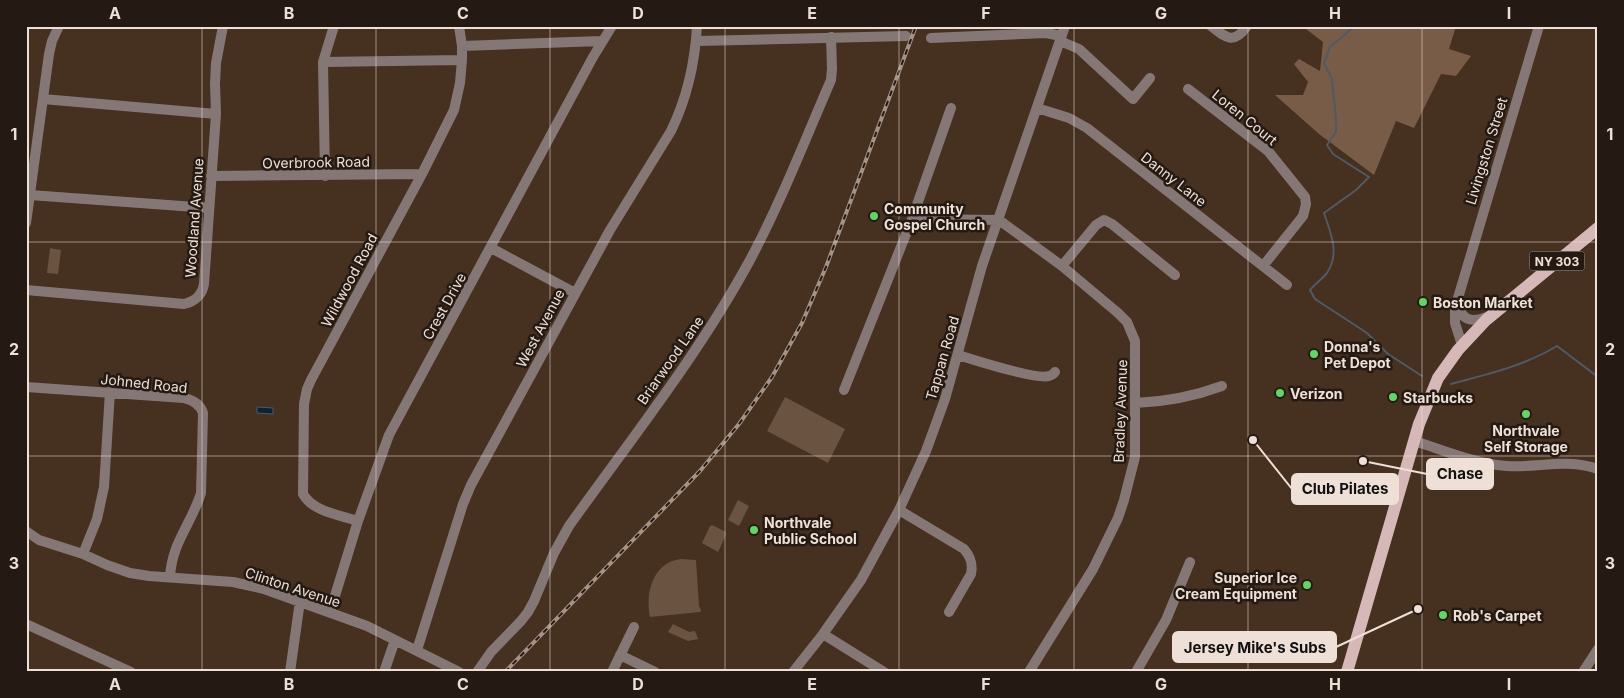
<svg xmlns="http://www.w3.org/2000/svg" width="1624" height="698" font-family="Inter,sans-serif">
	<rect width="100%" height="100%" fill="#463020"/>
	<path fill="#6b5342" d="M50 248 61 250 58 274 47 273Z
		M785 397 845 429 828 463 767 431Z
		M738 500 749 506 739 526 728 520Z
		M712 525 726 532V535L718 552 702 543 710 526Z
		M681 559 696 560 699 606 701 610 700 612 650 617C645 593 653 562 681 559Z
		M673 624 689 632 695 631 698 639 688 641 668 632Z"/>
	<path fill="#795c48" d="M1308 26H1456L1449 49 1471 56 1456 76 1441 74 1414 128 1396 121 1374 175 1319 134 1275 95H1303L1308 82 1294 64 1299 59 1320 71 1323 42 1306 29Z"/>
	<path fill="#0b2136" stroke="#4f5a66" d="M257 407 273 408V414L257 413Z"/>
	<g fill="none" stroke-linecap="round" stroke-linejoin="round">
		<path stroke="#4f5a66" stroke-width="2" d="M1355 26 1330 47 1324 63 1332 79 1336 119V132L1327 145 1333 154 1369 177 1356 190 1324 213C1331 234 1340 253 1327 273 1322 279 1315 284 1310 290L1315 299 1367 333 1388 354 1422 376
			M1451 384C1488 374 1524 366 1557 346L1598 377"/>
		<path stroke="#867777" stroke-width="10" d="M1211 26C1226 38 1234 45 1247 26
			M931 38 1046 33 1061 36
			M696 41 906 36
			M1060 41 1079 49 1133 99 1150 78
			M462 46 601 41
			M323 62 462 60
			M1188 89 1268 151 1305 197 1306 204 1303 216 1263 266
			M43 99 216 114
			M1037 108 1069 118 1087 128 1287 285
			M211 176 422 174
			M325 176 323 62 334 26
			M30 195 209 208
			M912 219 999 220 1062 266 1118 313 1127 322 1135 341V457L1124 500 1118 518 1093 569 1029 672
			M26 223 49 54 52 41 59 26
			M491 248 575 293
			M1062 266 1096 225 1104 220 1112 224 1175 275
			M26 290 184 304C196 301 202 295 204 284L216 114 215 84 216 63 223 26
			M1457 302C1462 322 1472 323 1489 316
			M1462 345 1455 323V308L1539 26
			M958 355C974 360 1036 380 1049 376 1053 375 1053 374 1055 372
			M26 387 184 398C193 400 200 404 203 413L201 493C191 525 172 542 170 577
			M844 390 912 219 951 108
			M1135 403C1167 402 1192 397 1222 386
			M1414 441C1444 450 1475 464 1507 466 1539 468 1565 458 1598 469
			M899 510 964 549C971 557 973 564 971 574L949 612
			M358 521C340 515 313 512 303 494L304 404 307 389 311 380 422 174 454 110 460 83 462 60V46L459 26
			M26 531 39 540 83 554 107 565 130 573 149 576 233 582 264 589 367 626 459 672
			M83 554 97 519 104 487 110 392
			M330 612 358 521 389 435 593 57 612 26
			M26 624 131 672
			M823 634 884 672
			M417 650 463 504 471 485 610 230 671 131C687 98 695 63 697 26
			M620 655 655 672
			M290 672 300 601
			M384 672 395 640
			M477 672 491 652 521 621 528 612 534 601 554 553 569 526C631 439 699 354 750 260 781 202 805 140 831 80L832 69 831 37
			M612 672 634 627
			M793 672 823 634 861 580 899 510 926 451 945 399 982 266 1065 26
			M1136 672 1166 620 1190 562
			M1583 672 1598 649"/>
		<path stroke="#d7b8b8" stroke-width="12" d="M1347 672 1419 424 1438 378 1458 350 1486 320 1598 228"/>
		<defs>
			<path id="rail" d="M505 672 700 471 739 424 772 377 802 323 826 267 916 26"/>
		</defs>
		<use href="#rail" stroke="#a59387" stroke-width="4"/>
		<use href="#rail" stroke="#241a13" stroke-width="2" stroke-dasharray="5.5" stroke-linecap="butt"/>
	</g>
	<path fill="none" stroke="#eee0d6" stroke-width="1" stroke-opacity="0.55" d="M202 26V672M376 26V672M550 26V672M725 26V672M899 26V672M1074 26V672M1248 26V672M1422 26V672M26 242H1598M26 456H1598"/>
	<g fill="#64d468" stroke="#241a13" stroke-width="2">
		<circle cx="874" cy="216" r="5"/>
		<circle cx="1423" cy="302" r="5"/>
		<circle cx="1314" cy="354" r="5"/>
		<circle cx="1280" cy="393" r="5"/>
		<circle cx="1393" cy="397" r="5"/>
		<circle cx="1526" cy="414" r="5"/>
		<circle cx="754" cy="530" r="5"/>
		<circle cx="1307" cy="585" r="5"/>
		<circle cx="1443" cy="615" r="5"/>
	</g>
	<g text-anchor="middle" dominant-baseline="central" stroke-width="5" stroke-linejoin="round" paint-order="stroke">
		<rect fill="#241a13" stroke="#b1a59c" stroke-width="1" x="1529.5" y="251.5" width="55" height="19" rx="4"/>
		<g font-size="12" font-weight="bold" fill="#eee0d6">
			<text x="1557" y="261">NY 303</text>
		</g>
		<g font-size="14" fill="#eee0d6" stroke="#241a13">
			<text transform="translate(1245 117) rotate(39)">Loren Court</text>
			<text transform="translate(1486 151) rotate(-73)">Livingston Street</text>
			<text transform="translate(316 162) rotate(-1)">Overbrook Road</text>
			<text transform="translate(1174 179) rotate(38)">Danny Lane</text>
			<text transform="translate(194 218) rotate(-86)">Woodland Avenue</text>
			<text transform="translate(349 280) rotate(-62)">Wildwood Road</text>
			<text transform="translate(444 306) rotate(-61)">Crest Drive</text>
			<text transform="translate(540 328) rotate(-62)">West Avenue</text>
			<text transform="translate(942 358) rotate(-74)">Tappan Road</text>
			<text transform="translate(670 360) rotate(-55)">Briarwood Lane</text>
			<text transform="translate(144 383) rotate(6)">Johned Road</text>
			<text transform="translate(1120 411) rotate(-88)">Bradley Avenue</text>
			<text transform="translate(293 587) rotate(18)">Clinton Avenue</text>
		</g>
		<g font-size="14" font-weight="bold" fill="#eee0d6" stroke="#241a13" text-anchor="start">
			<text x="884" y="208">Community<tspan x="884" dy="16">Gospel Church</tspan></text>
			<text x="1433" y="302">Boston Market</text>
			<text x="1324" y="346">Donna's<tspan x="1324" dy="16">Pet Depot</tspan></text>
			<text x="1290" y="393">Verizon</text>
			<text x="1403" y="397">Starbucks</text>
			<text x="1526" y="430" text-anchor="middle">Northvale<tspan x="1526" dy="16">Self Storage</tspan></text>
			<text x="764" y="522">Northvale<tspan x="764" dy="16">Public School</tspan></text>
			<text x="1297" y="577" text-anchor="end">Superior Ice<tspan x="1297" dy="16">Cream Equipment</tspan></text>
			<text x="1453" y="615">Rob's Carpet</text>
		</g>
	</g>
	<path fill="none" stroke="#eee0d6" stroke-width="2" d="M1363 461L1427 474M1253 440L1292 489M1418 609L1336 647"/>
	<g fill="#eee0d6" stroke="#241a13" stroke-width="2">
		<circle cx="1363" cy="461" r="5"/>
		<circle cx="1253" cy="440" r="5"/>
		<circle cx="1418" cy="609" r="5"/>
	</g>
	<g fill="#eee0d6" stroke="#eee0d6" stroke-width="2">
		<rect x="1427" y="459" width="66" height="30" rx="5"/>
		<rect x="1292" y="474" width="106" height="30" rx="5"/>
		<rect x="1173" y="632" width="163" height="30" rx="5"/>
	</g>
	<g font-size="15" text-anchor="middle" font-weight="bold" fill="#111">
		<text x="1460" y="479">Chase</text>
		<text x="1345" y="494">Club Pilates</text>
		<text x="1255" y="653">Jersey Mike's Subs</text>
	</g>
	<rect width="1624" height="698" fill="none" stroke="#241a13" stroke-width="55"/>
	<rect x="28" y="28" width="1568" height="642" fill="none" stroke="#eee0d6" stroke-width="2"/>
	<g font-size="16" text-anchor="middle" font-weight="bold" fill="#eee0d6">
		<text x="115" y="19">A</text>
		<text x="289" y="19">B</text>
		<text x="463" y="19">C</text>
		<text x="638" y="19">D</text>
		<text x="812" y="19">E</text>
		<text x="986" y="19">F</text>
		<text x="1161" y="19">G</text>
		<text x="1335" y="19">H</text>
		<text x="1509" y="19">I</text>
		<text x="14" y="140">1</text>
		<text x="1610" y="140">1</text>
		<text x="14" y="355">2</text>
		<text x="1610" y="355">2</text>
		<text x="14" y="569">3</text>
		<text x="1610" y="569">3</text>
		<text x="115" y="690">A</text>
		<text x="289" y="690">B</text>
		<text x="463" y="690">C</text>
		<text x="638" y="690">D</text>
		<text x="812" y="690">E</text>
		<text x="986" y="690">F</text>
		<text x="1161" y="690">G</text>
		<text x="1335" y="690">H</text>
		<text x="1509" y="690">I</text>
	</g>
</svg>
